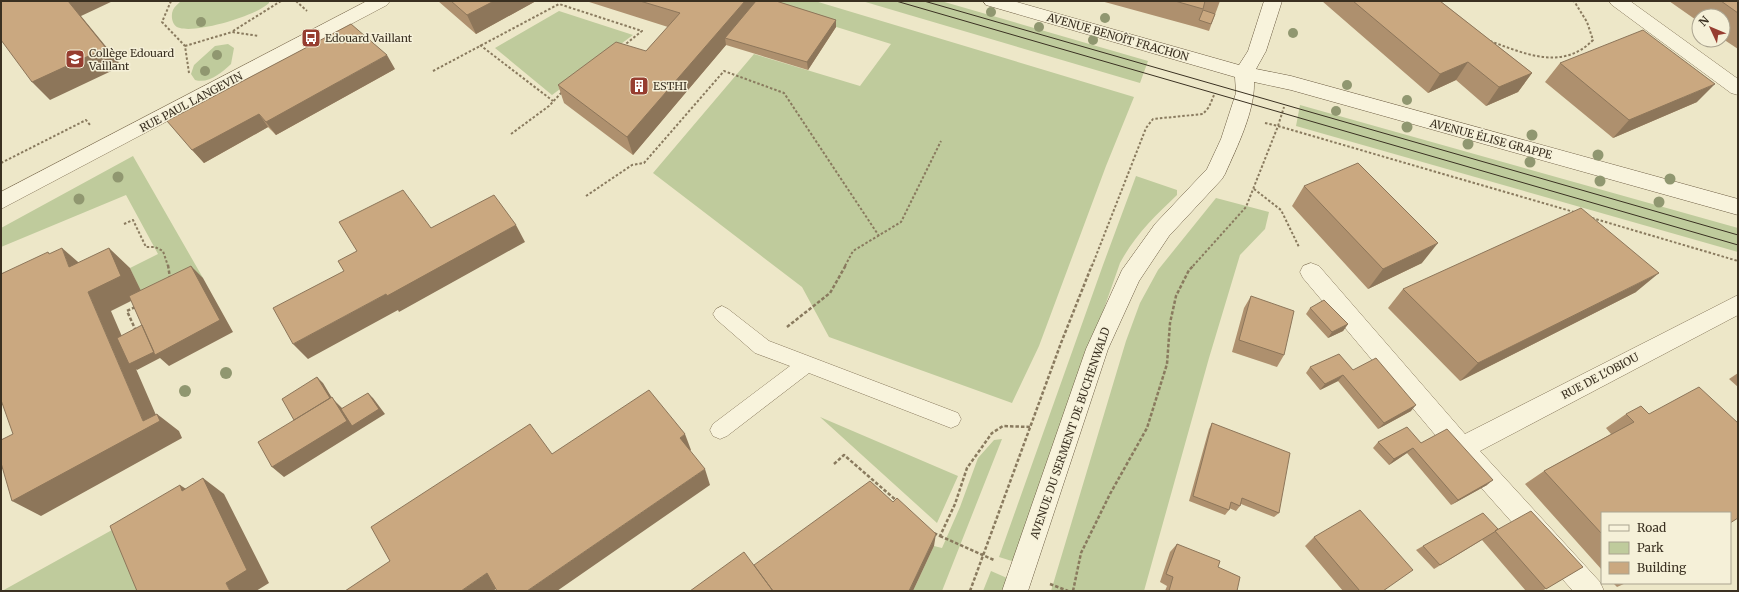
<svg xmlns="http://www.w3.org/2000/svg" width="1739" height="592" font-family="Merriweather,serif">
	<rect width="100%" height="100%" fill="#ede7c8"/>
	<path fill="#bfcb9c" d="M181 1H269V3C256 16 198 33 180 28 173 27 170 17 173 10 174 7 178 4 181 1Z
		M753 1H815L1134 97 1106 166 1039 346 1012 403 829 337 802 287 653 173 754 54 860 86 891 44Z
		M862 1H941L1148 61 1140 83Z
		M559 11 633 35 552 95 495 48Z
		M228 44 234 48 231 64C221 73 209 84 195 80L191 74 194 65 215 46Z
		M1300 105 1738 228V252L1296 126Z
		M133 156 203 278 147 305 130 268 158 254 126 195 1 247V228Z
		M1136 176 1177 190V195C1155 216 1135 235 1120 263L1015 562 999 557 1103 265Z
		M1216 198 1269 212 1265 229 1240 255 1209 358 1144 591H1051L1126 341 1140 303 1158 270Z
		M820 417 958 476 937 523Z
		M1002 439 942 591H913L934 546 942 548 960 507 978 458 994 440Z
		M121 525 147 591H2Z
		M991 571 1007 578 1003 591H983Z"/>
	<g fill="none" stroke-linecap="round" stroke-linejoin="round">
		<defs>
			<path id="lane" d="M722 306 728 309 769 341 958 413 961 419 958 425 951 428 809 373 727 436 720 439 713 436 710 430 713 424 790 366 755 353 716 319 713 314 716 309Z"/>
			<path id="street" d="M367 1H390L387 5 1 209V192Z
				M1609 1H1630L1738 79V95L1731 93 1612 5Z
				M1311 263 1319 266 1465 434 1738 295V315L1480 451 1600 582 1604 591H1573L1453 456 1303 278 1300 272 1303 266Z"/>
			<path id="secondary" d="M983 1H1013L1239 65 1248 51 1264 1H1282L1266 51 1256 69 1291 76 1738 199V215L1291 90 1254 82C1255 111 1237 147 1225 174L1222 179 1169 236 1139 281 1108 349 1028 591H1002L1086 349 1122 270 1155 224 1207 169 1221 139 1236 93 1235 77 986 5Z"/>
		</defs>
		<use href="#lane" stroke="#897a5e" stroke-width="1"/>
		<use href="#street" stroke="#897a5e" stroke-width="1"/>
		<use href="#secondary" stroke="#6b5b41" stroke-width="1"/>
		<path stroke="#897a5e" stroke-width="2" stroke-dasharray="2.5 2" stroke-linecap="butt" d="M171 1 162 22 185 46 189 73
			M296 1 307 11
			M233 31 281 1
			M1490 41C1525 54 1563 71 1593 40L1587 22 1574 1
			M480 45 553 101
			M185 46 232 32 259 36
			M433 71 559 4 642 31 622 47
			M1265 123 1278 126 1284 107
			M511 134 549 106 562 92
			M1 163 86 120 90 125
			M1254 189 1281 210 1299 247
			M586 196 632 165 644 163 724 71 784 93 879 236
			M1592 218 1738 261
			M124 224 133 220 146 247H155L163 251 168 266
			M845 266 853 251 901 222 941 141
			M1092 266 1146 128 1153 119 1203 114 1209 107 1214 95
			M1193 266 1246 207 1278 126 1574 212"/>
		<path stroke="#897a5e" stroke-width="2.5" stroke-dasharray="3.5 2" stroke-linecap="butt" d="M168 265 170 278
			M787 327 830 293 846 265
			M136 331 127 311 137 306
			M834 464 844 455 897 501
			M934 533 940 536 955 504 967 468 992 433 1003 426 1030 427
			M940 536 994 560
			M1050 584 1068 591
			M970 591 1061 343 1092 265
			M1073 591 1081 553 1110 494 1147 428 1167 364 1170 323 1176 296 1189 270 1194 265"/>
		<use href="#lane" fill="#f8f3dc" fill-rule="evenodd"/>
		<use href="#street" fill="#f8f3dc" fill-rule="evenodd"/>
		<use href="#secondary" fill="#f8f3dc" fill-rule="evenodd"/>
		<path stroke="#3a3021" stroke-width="1" d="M896 1 1738 245
			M924 1 1738 235"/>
	</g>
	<g fill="#909770">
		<circle cx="991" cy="12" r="5"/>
		<circle cx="1105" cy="18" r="5"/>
		<circle cx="201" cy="22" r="5"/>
		<circle cx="1039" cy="27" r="5"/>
		<circle cx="1293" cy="33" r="5"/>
		<circle cx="1093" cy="40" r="5"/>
		<circle cx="217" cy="55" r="5"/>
		<circle cx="205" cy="71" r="5"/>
		<circle cx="1347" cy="85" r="5"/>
		<circle cx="1407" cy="100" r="5"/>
		<circle cx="1336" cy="111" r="5"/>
		<circle cx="1407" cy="127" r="5.5"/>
		<circle cx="1532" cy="135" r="5.5"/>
		<circle cx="1468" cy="144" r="5.5"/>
		<circle cx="1598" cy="155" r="5.5"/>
		<circle cx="1530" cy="162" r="5.5"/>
		<circle cx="118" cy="177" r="5.5"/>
		<circle cx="1670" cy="179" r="5.5"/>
		<circle cx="1600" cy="181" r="5.5"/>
		<circle cx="79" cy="199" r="5.5"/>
		<circle cx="1659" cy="202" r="5.5"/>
		<circle cx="226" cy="373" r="6"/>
		<circle cx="185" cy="391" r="6"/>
	</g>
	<path fill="#ae906e" d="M438 1H536L476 34Z
		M586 1H776L836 20V27L808 70 726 45 633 155 564 103 558 85 646 51 668 27Z
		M1101 1H1220L1209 31 1196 27Z
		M1322 1H1440L1532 73 1518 92 1486 106 1456 80 1428 93Z
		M1669 1H1738V49L1723 39V16H1699V22Z
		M1560 63 1697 102 1613 138 1545 82Z
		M395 69 276 135 268 127 204 163 167 121Z
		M1304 186 1422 263 1368 289 1292 206Z
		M1403 289 1636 292 1460 381 1388 308Z
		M1251 296 1284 355 1277 367 1232 352 1244 308Z
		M1310 308 1348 324 1343 331 1328 338 1306 314Z
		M1310 367 1353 370 1411 411 1378 429 1338 381 1320 390 1306 373Z
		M1738 373V387L1729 379Z
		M1626 414H1649L1602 513V570L1525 484 1544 471 1611 434 1606 428Z
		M1212 423 1279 513 1274 517 1241 504 1240 506 1236 511 1229 508V510L1225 515 1189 501 1209 429Z
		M1378 442 1421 443 1487 485 1451 505 1407 453 1389 465 1373 448Z
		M1498 529 1583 567 1542 591H1526L1482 540 1434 569 1416 550 1423 546Z
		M1314 537 1383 591H1343L1305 546Z
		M1177 544 1218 567 1237 591H1165L1167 586 1160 582 1170 552Z
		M1613 583H1626L1617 587Z"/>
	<path fill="#8d765a" d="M68 1H113L81 16 122 66 50 100 32 82Z
		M494 1H536L476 34 467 15Z
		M745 1H761L725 38 726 45 633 155 627 137Z
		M836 20V27L808 70 807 62Z
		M387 55 395 69 276 135 266 122Z
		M1468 62 1456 80 1428 93 1440 74Z
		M1532 73 1518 92 1486 106 1499 87Z
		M1715 84 1697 102 1613 138 1629 120Z
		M259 114 268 127 204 163 192 150Z
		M516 225 525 242 399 312 398 310 308 359 293 344 386 294Z
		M1438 243 1422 263 1368 289 1383 269Z
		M62 248 85 268 69 267Z
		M109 248 130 268 143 295 111 311 133 362 191 266 203 278 233 332 169 366 160 358 137 370 136 369 159 422 157 414 179 431 182 438 41 516 12 501 143 421 88 292Z
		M1659 273 1636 292 1460 381 1478 363Z
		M1348 324 1343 331 1328 338 1332 332Z
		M1343 375 1338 381 1320 390 1325 384Z
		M317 377 323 383 332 398 342 408 353 425 368 393 373 398 385 414 284 477 272 467 304 431Z
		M1416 405 1411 411 1378 429 1384 423Z
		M685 434 691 450 686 454 680 438Z
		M1413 448 1407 453 1389 465 1394 459Z
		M705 469 710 485 557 591H527Z
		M203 478 224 494 269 583 256 591H230L226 583Z
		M1493 480 1487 485 1451 505 1458 500Z
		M180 485 203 500 182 491Z
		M936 534 934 546 913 591H909Z
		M487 573 500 586 493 591H461Z"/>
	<path fill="#caa880" stroke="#8d765a" d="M1 1H68L106 48 32 82 1 40Z
		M451 1H494L467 15Z
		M640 1H745L627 137 558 85 616 42 646 51 680 13Z
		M756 1H776L836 20 807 62 725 38Z
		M1175 1H1205L1203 9Z
		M1353 1H1440L1532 73 1499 87 1468 62 1440 74Z
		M1721 1H1738V13Z
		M1203 10 1215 14 1211 24 1199 20Z
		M351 24 387 55 266 122 259 114 192 150 167 121Z
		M1643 30 1715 84 1629 120 1560 63Z
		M1358 163 1438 243 1383 269 1304 186Z
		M403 190 431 228 494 195 516 225 387 296 386 294 293 344 273 308 344 271 338 261 357 251 339 222Z
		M1581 208 1659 273 1478 363 1403 289Z
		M62 248 69 267 109 248 121 276 88 292 143 421 157 414 160 421 12 501 1 463V440L13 434 1 400V274L48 252 49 254Z
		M191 266 220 320 155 355 129 296Z
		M1251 296 1294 311 1284 355 1239 340Z
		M1324 300 1348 324 1332 332 1310 308Z
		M142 325 154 352 129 364 117 338Z
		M1339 354 1353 370 1376 358 1416 405 1384 423 1343 375 1325 384 1310 367Z
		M317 377 330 398 294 420 282 399Z
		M1699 387 1738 423V518L1730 523V513H1602V534L1544 471 1634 422 1626 414 1641 406 1649 414Z
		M649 390 685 434 680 438 705 469 527 591H497L487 573 461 591H345L390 561 371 527 530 424 552 454Z
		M368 393 379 409 352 426 341 409Z
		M332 397 347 421 272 467 258 442Z
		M1212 423 1290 453 1279 513 1242 498 1240 506 1231 502 1229 510 1193 496Z
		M1407 427 1421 443 1447 429 1493 480 1458 500 1413 448 1394 459 1378 442Z
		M203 478 247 570 226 583 230 591H137L110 526 180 485 182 491Z
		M870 481 893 502 897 498 936 534 909 591H773L754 565Z
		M1360 510 1413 570 1383 591H1360L1314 537Z
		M1531 511 1583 567 1546 589 1495 531Z
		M1483 513 1498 529 1495 531H1496L1440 565 1423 546Z
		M1177 544 1220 561 1218 567 1240 577 1237 591H1169L1173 577 1166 574Z
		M744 552 773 591H690Z"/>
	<defs>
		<symbol id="bus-square" viewBox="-11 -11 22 22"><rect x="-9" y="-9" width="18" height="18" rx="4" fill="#963d30" stroke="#f5f0d8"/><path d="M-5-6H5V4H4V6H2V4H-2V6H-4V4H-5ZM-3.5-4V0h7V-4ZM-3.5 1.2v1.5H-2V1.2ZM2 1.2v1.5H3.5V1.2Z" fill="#fff"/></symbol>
		<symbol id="school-square" viewBox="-11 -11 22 22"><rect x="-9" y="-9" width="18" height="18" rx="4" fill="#963d30" stroke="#f5f0d8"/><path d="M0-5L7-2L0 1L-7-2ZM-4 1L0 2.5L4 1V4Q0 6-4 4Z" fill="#fff"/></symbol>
		<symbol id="building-square" viewBox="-11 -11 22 22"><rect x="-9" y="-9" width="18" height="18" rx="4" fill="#963d30" stroke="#f5f0d8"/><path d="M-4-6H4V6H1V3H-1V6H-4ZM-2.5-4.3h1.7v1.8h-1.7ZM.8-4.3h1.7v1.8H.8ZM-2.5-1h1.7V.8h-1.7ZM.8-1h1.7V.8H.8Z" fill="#fff"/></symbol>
	</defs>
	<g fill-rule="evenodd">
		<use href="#bus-square" x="300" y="27" width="22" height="22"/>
		<use href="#school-square" x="64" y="48" width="22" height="22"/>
		<use href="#building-square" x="628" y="75" width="22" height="22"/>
	</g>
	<g text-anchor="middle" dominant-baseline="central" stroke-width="3" stroke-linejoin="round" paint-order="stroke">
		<g font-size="11" fill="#3a3021" stroke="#f5f0d8">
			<text transform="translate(1118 37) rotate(16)">AVENUE BENOÎT FRACHON</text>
			<text transform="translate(191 102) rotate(-28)">RUE PAUL LANGEVIN</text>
			<text transform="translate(1491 139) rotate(15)">AVENUE ÉLISE GRAPPE</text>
			<text transform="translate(1600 376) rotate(-28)">RUE DE L'OBIOU</text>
			<text transform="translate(1070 433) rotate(-71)">AVENUE DU SERMENT DE BUCHENWALD</text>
		</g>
		<g font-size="11" fill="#3a3021" stroke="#f5f0d8" text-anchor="start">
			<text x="325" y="38">Edouard Vaillant</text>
			<text x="89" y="53">Collège Edouard<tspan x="89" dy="13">Vaillant</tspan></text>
			<text x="653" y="86">ESTHI</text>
		</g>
	</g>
	<rect width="1739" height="592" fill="none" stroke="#3a3021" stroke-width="4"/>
	<rect x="1601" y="512" width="130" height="72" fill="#f5f0d8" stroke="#aaa38f"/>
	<rect x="1609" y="525" width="20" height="6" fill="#f8f3dc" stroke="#aaa38f"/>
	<text x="1637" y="532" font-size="12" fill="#3a3021">Road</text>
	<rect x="1609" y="542" width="20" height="12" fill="#bfcb9c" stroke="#aaa38f"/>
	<text x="1637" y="552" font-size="12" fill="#3a3021">Park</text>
	<rect x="1609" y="562" width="20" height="12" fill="#caa880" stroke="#aaa38f"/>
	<text x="1637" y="572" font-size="12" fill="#3a3021">Building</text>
	<g transform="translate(1711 28) rotate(314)"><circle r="19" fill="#f5f0d8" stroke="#aaa38f"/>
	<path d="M0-3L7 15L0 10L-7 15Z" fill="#963d30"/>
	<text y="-6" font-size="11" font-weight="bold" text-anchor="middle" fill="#3a3021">N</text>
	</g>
</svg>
